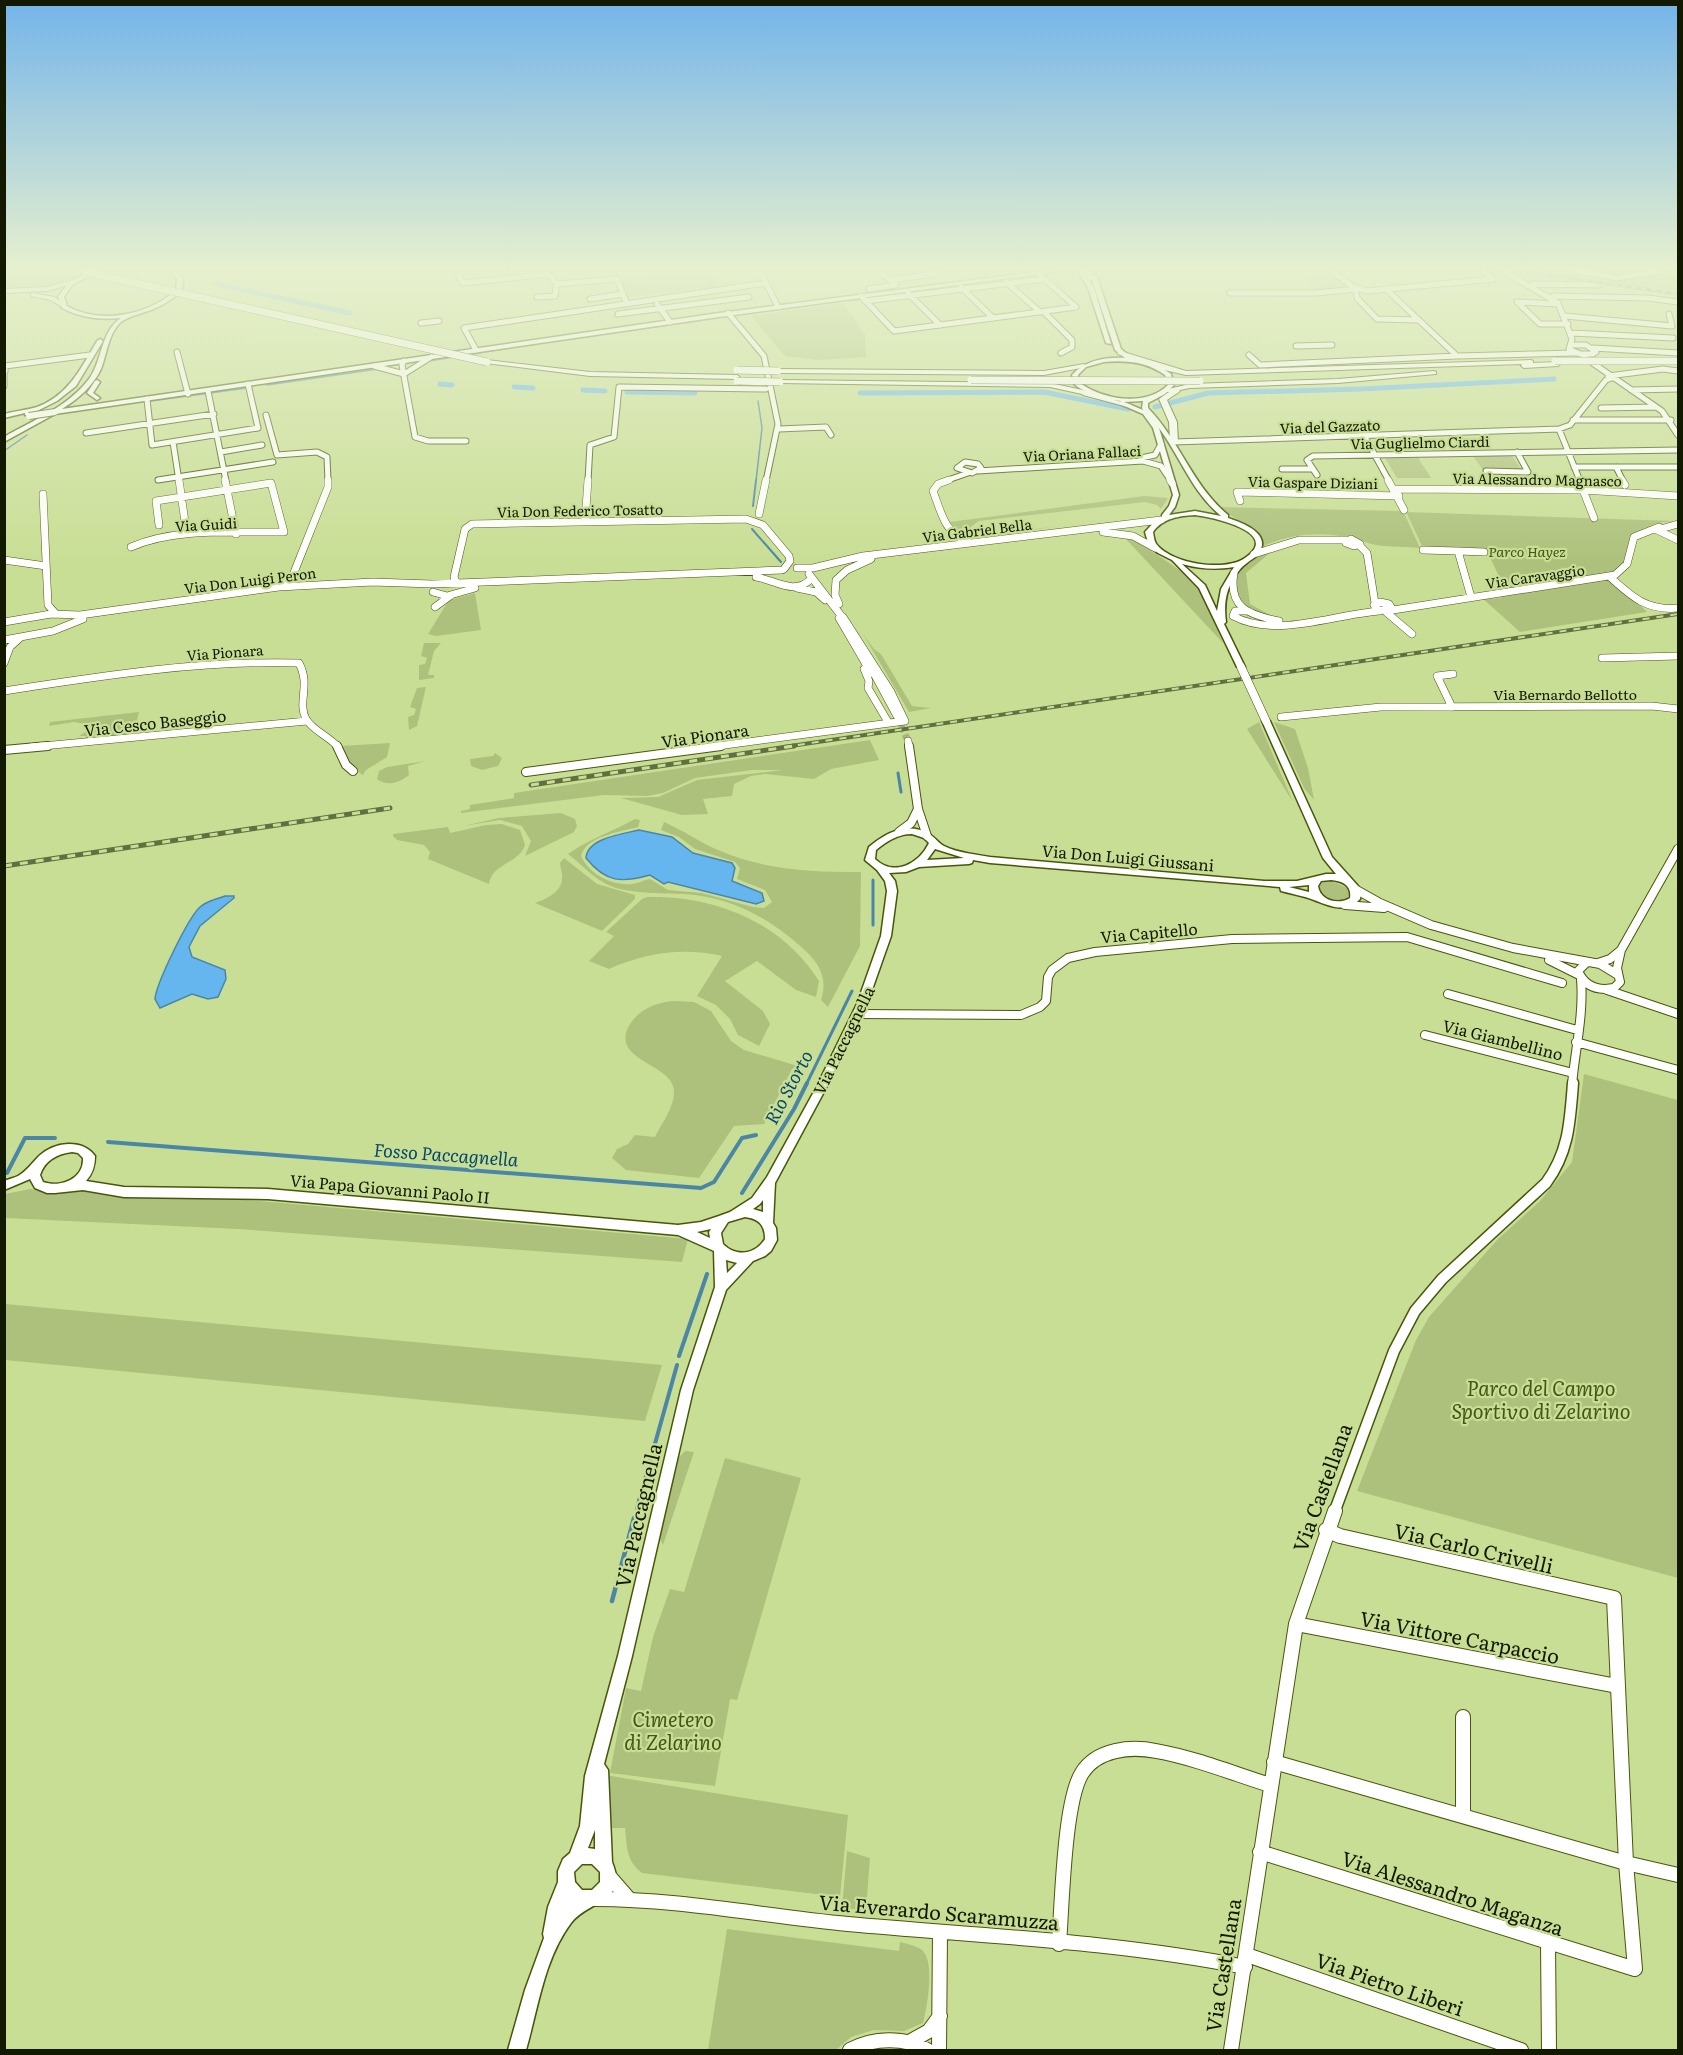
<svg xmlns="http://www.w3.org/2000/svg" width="1683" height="2055" font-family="Literata,serif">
	<rect width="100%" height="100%" fill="#c9de95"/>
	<path fill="#aec17c" d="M5 271H77L86 274 53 286 5 287Z
		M706 272 722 287 626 297 620 280Z
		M1664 272 1678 279V291L1611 282Z
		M1336 276 1349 289 1319 292 1308 279Z
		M843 303 865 335 866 357 819 360 785 356 751 316Z
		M1384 456H1417L1431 478H1397Z
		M1473 456H1512L1522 470H1483Z
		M1144 496 1168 498 1161 509 1157 505 1145 502 979 521 968 529 982 536 1058 526 975 539 962 536 950 522Z
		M1217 507 1403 511 1420 548C1403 546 1381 548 1365 542 1332 531 1294 531 1262 547L1256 531Z
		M1406 512 1674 521 1657 523 1631 535 1623 566 1615 573 1505 589 1487 551 1423 548Z
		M1124 537 1134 539 1191 578 1199 588 1223 643Z
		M1276 548 1246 573 1250 604 1274 617C1252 615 1223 594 1241 570 1250 559 1263 553 1276 548Z
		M1613 579 1647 612 1520 632 1481 597 1488 599 1501 598 1499 595Z
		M475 593 481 630 436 636 428 634 449 600Z
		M863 634 874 649 881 654 912 706 931 708 909 712Z
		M424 643H441L434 651 428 675H434V678L419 680V665L425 664 427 658 421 656Z
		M426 687 417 726 409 730 408 717 414 715 416 709 410 707 417 688Z
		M139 712 133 735 85 740 86 736H79L90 729 86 724 74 722 49 726 50 722Z
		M1259 722 1293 802 1247 729Z
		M1274 722 1295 729 1308 768 1314 800 1304 788Z
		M870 740 879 760 831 769 814 779 765 774 751 776 734 784 732 796 703 799 708 814 682 815 621 798 658 797 697 780 783 770H752L695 778 663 793 647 796 604 795 461 813V811L470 809V805L514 798V793Z
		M390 743 387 757 366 770 363 775 345 764 340 746Z
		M495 753 502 758 498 766 482 770 471 766 470 759 493 756Z
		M426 761 408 766 409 775C399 783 387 787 377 779L379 771 387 767Z
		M561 813 575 819 577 826 574 832 525 856 531 841 522 826 500 820 463 826 499 818Z
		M635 819 640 820 638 827C620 832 586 836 581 856 589 874 612 886 632 884 639 883 644 880 650 879L668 890 702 893 753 907 764 908 772 902 765 890 737 879 740 868 735 862 695 849 679 837 661 830 664 822C683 830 699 842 718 850 763 870 812 872 861 872L860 946 828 1007 821 1000C829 976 817 960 799 945 766 916 729 897 684 894 662 893 638 894 616 888 595 881 585 867 568 854 589 839 612 832 635 819Z
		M502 824 520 830 525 845C519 864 492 863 489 884L428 859 430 852 424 845 397 840 393 836V834L448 827 450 833 486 825Z
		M564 858 597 884 635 895V899L602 931 535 903C546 899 562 892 562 878 563 873 560 869 560 863Z
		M1332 881 1347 888 1350 893 1347 898 1336 901 1321 894 1319 888 1321 883Z
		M647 897C716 895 782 923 819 981L816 997 796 990 757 961 725 981 763 1011 770 1024 759 1046 738 1035 730 1019 716 1005 697 996 722 956C682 947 645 953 609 969L589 961 614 936 606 932 642 899Z
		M674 1001 694 1002 711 1011 731 1041 744 1050 798 1066 792 1069 764 1124 734 1126 699 1178 626 1170 612 1158 617 1149 628 1144 635 1135 655 1137C662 1123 678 1102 673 1086 666 1062 604 1058 633 1020 642 1008 659 1002 674 1001Z
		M1584 1074 1678 1100V1578L1357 1491 1416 1340 1429 1317 1498 1239 1540 1201 1572 1162Z
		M30 1189 46 1192 84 1189 104 1195 126 1198 236 1199 688 1239 682 1262 238 1229 5 1218V1194Z
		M4 1304H5L662 1365 645 1421 5 1360Z
		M685 1451 694 1452 663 1545 660 1539 678 1458Z
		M725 1458 801 1478 737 1700 730 1699 715 1786 610 1773 626 1688 641 1691 653 1637 670 1589 684 1592Z
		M605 1775 848 1815 840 1897 642 1873C626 1861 627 1847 625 1828H605Z
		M847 1851 870 1858 866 1910 842 1908Z
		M727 1929 899 1951 900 1942C908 1944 918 1946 923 1951 935 1964 927 2008 923 2023L904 2031 874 2030 851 2037 836 2050H708Z"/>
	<path fill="#65b5ee" stroke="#4c86a7" stroke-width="1.5" d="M639 830 672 837 693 853 732 863 735 868 732 881 762 893 764 901 756 904 668 882 664 884 650 875C622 883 606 883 586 858 587 838 623 834 639 830Z
		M225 896H234V898L200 926 189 947 192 957 225 970 226 979 218 997 208 999 192 994 160 1008 155 999C156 984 188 918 200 907 206 901 217 899 225 896Z"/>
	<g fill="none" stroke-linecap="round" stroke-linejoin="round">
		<path stroke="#4c86a7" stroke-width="1.5" d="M848 301 864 299
			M528 345 696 321
			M485 352 516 347
			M467 355 481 353
			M429 361 454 357
			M267 385 378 369
			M151 401 247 388
			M4 451 27 435
			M756 481 762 428 758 401"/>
		<path stroke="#4c86a7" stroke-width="2" d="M753 506 756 480
			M752 529 781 562"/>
		<path stroke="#4c86a7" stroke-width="3" d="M898 773 901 792
			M873 880V925
			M806 1085 852 991"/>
		<path stroke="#4c86a7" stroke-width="4" d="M108 1142 701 1188 714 1182 742 1138 756 1135
			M4 1173H7L25 1138H55
			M742 1193 794 1109 807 1083
			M679 1356 707 1274
			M637 1508 677 1365"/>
		<path stroke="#4c86a7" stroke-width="4.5" d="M612 1601 634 1518"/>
		<path stroke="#65b5ee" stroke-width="5" d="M216 284 350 313
			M440 384 452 385
			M514 387 533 388
			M583 390 605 391
			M627 392 695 393
			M860 393 1044 392 1128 409
			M1155 407 1208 393 1361 389 1554 379"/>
		<path stroke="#a4b777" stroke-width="7" stroke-dasharray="7 3" stroke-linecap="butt" d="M897 716 908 741"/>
		<defs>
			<path id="minor-far4" d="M760 271 778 307
				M1332 271 1353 287 1367 291 1493 279 1483 271
				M1576 271 1617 278 1659 271
				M1505 272 1558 303 1572 339 1569 349 1580 354H1593
				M1040 275 1076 307
				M459 276 463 283 549 274 557 284 617 279 627 304
				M891 280 934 274 931 271
				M1006 282 1040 312
				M1533 284 1599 285
				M961 287 993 318
				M869 289 896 285 879 271
				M1388 291 1457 356 1575 353
				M908 293 940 325
				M1230 293H1317L1357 289
				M1356 293 1357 298 1377 319 1419 320
				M861 296 894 331 1076 307
				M1553 296 1648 298 1678 302
				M537 297 555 296 557 284
				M590 299 623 294
				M865 301 1045 279
				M657 304 670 322
				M1558 304 1517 302 1540 324H1568
				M1044 312 1072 340V347L1061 353
				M728 313 764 356 778 424 766 481
				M618 314 749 297
				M1565 316 1672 326 1669 314
				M421 323 439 321
				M1571 333 1673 338
				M1571 345H1586L1596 352
				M1296 346 1332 345
				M1593 348 1678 353
				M476 350 464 328 766 283
				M177 352 188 394
				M1249 355 1260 365 1457 356
				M1584 357 1662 411 1678 435
				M404 361 402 365 415 437 428 441H466
				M374 366 404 374
				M5 371V366L90 355
				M4 372V386
				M404 374 431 357
				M1608 376 1663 369 1678 371
				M1631 390 1678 389
				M208 391 226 481
				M147 399 152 445 258 428 248 384
				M1601 408 1656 407
				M266 415 277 455 317 452 327 457 328 481
				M1573 420H1671
				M779 429 826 427 831 435
				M1559 429 1580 481
				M86 433 214 414
				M1365 437 1389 481
				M173 442 179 481
				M1174 442 1559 429 1570 425 1606 380 1612 378
				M221 452 262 445
				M1141 458 1155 455 1161 444
				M965 462 978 464 981 468 972 473 957 468Z
				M1574 467H1678
				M1616 467 1623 481
				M1282 469H1312
				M978 471 1143 461 1161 466 1171 481
				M1486 471 1528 472 1517 452
				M1317 475 1307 460 1313 456 1678 450
				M158 480 273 462
				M588 481 590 445 614 437 619 387 766 389
				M945 481 968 473"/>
			<path id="minor-far3" d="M179 480 185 522
				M225 480 236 534
				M949 480 938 484 933 491C941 512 945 534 968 542
				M1170 480 1172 483
				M1388 480 1404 510
				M1579 480 1594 518
				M1622 480 1625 485
				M1394 489 1583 490 1678 496
				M43 494 48 605 56 614
				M1240 501 1237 492 1399 496
				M759 514 766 480
				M585 522 588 480
				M1678 524 1657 530 1678 540
				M1103 532 1133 536 1155 548
				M1351 539 1360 544 1354 546 1346 543Z
				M1359 545 1367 553 1375 603
				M131 547C176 527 236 533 284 532L271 483 156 501 159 525
				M1423 550 1458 551 1471 597
				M1458 551 1484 552
				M1254 554 1299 540H1347
				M4 560 46 566
				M797 568H813L863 556 1161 520
				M1234 573C1228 608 1249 615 1279 621
				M809 574 846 622
				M756 577C776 580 794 596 811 579
				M1610 577C1632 597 1647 611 1678 608
				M456 582 454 577 465 529 472 524 746 519 763 525 789 556 790 561 784 569
				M281 586 293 575 328 487V480
				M797 588 816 592 825 600
				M433 592 447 596 475 588
				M1380 602 1389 604 1393 610H1377L1374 605Z
				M839 604 835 595 836 580 847 570 871 559
				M435 607 450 596
				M1393 610 1615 575 1627 564 1634 537 1659 527
				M1248 611H1235L1233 616C1276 639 1334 614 1380 611
				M1386 612 1412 634
				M839 618 871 673
				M4 622 51 614 80 615 279 587 373 582 432 584 782 570
				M4 640 53 631 83 619
				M1602 658 1678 656
				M4 663 10 647 20 638
				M871 668 897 716
				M864 669 869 681 868 688 888 722
				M4 691C101 676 201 660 299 663 311 685 297 702 306 719 313 731 329 736 338 747
				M1452 707 1437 676 1453 674
				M1281 717 1381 707 1652 706 1678 709
				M908 741 909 747
				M32 747 307 721
				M710 747 905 721 891 692 843 617"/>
			<path id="minor-far2" d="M337 746 346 765 353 771
				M909 746 918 809 927 836
				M4 750 48 746
				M526 772 721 746
				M899 832 911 823 918 809
				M1355 889 1380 903 1431 925 1513 948 1600 964 1618 975
				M1345 905 1384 908
				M1549 960 1579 975
				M1586 963 1578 971C1585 987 1598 991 1614 988L1620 982 1617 968 1621 950
				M1598 963 1610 959 1621 950 1678 849
				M1607 990 1678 1014
				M1448 994 1577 1030
				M857 1014 1021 1015 1040 1007 1046 1001 1048 977 1052 970 1068 958 1095 952 1232 939 1407 937 1562 983
				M1425 1035 1573 1073
				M1576 1042 1678 1070
				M1572 1085C1575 1050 1584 1014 1581 979"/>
			<path id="minor-far1" d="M1334 1513 1394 1351 1415 1311 1442 1279 1546 1183C1569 1152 1570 1121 1573 1083"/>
			<path id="minor" d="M1296 1624 1617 1686
				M1463 1717V1816
				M1274 1762 1626 1863 1678 1875
				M1260 1852 1635 1969 1626 1863 1614 1598 1340 1536 1326 1530
				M609 1876 629 1899
				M595 1899C679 1899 764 1916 848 1924 980 1936 1115 1941 1245 1967
				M1059 1944C1062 1906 1064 1801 1082 1773 1097 1749 1131 1746 1156 1751 1195 1758 1232 1773 1270 1785
				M1548 1944 1549 2050
				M1247 1955 1521 2050
				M911 2041 929 2031 940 2016
				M850 2050C872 2038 905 2036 927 2050
				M939 2050 940 1933
				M1231 2050 1296 1624 1335 1511"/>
			<path id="major" d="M92 271H100L73 284 64 297 67 306C101 325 148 315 176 290L177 279 170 271H175L183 279 182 290C171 301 157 309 142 313 134 316 128 317 121 322 108 334 107 354 101 369 93 386 78 399 62 409L719 313 1044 271H1060L719 317 55 414 4 442V437C33 420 68 407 89 379 103 360 100 332 121 318 99 320 81 318 62 308L58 297 69 282Z
				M1078 271H1084L1094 288 1111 344 1106 343 1088 288Z
				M1094 275 1097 277 1121 349 1133 359 1156 364 1171 374 1174 385 1165 394 1148 403V408C1180 441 1192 485 1228 515V518C1243 523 1273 534 1258 554 1255 558 1250 560 1247 563 1241 567 1236 574 1232 581 1225 594 1224 607 1226 622L1224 624 1245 667 1244 669H1241L1237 667 1199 588 1172 560 1158 553 1149 546 1145 532 1155 521 1162 517V515L1169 506 1173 495 1153 428 1143 414 1120 404 1119 403 1121 401C1104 399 1087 395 1074 384L1072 375C1086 360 1105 357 1125 358L1115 350 1091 277ZM1104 362C1126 360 1147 362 1165 375L1168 385C1145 407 1104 400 1080 383L1078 375 1086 367ZM1143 401 1142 408 1143 410 1124 402ZM1159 428C1181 458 1192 492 1221 516L1195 511 1169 515 1175 507 1179 495ZM1195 515C1211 517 1283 532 1245 558 1225 572 1173 564 1157 545 1154 541 1154 537 1153 532 1163 518 1179 516 1195 515ZM1182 564C1200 569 1216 570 1234 567L1221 589 1217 611 1205 585Z
				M100 339 103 341 76 386 57 401 29 415H25V413L4 418V414C15 411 27 410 37 407 68 396 82 367 97 341Z
				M97 380 100 382 93 393 100 398 97 400 87 393 95 381Z
				M1266 718 1270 721 1332 857 1358 886 1361 893 1360 899C1346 914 1330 906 1314 900 1304 896 1292 894 1281 891L1280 887 990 863 973 860 972 863 969 864 919 867 906 872 889 873 895 881 897 891 891 936 867 1004 826 1088 775 1183 773 1223 776 1228 777 1240 771 1251 765 1256 753 1261 726 1290 693 1390 632 1656 604 1764 608 1770 612 1862C629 1903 589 1900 571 1923 544 1959 538 2009 526 2050H508L525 1990 544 1938 543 1934 548 1907 558 1882V1871L563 1859 570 1853 580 1826 585 1776 618 1656 681 1390 715 1287 714 1251 678 1235 268 1199 124 1197 83 1190 55 1193H47L35 1188 30 1179 4 1190V1181C9 1179 14 1178 18 1176 27 1171 32 1163 39 1156 54 1142 82 1138 95 1156 95 1166 93 1173 86 1181L124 1187 268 1189 678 1225 701 1222 719 1216 730 1212 752 1198 767 1177 816 1088 857 1004 881 936 887 891 885 881 877 870 865 860 869 847C885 833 908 821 929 834 935 837 938 843 944 846 957 853 975 854 990 857L1264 881H1297L1326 874H1336L1323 858 1262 721ZM912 834 924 838 929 843C919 864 894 877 875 859L876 850C887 841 898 834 912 834ZM935 849 964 858 927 860ZM1331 880C1342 881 1352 885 1350 898 1339 905 1320 901 1318 886L1321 881ZM1309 885V892L1289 887ZM72 1152 78 1153 83 1158C84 1179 61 1188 43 1182L40 1175C45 1160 57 1154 72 1152ZM763 1200V1212L753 1209 760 1204ZM745 1217C759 1219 765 1225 765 1239 755 1255 736 1257 723 1244L721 1233 728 1222ZM711 1229 709 1232 710 1238 697 1232ZM726 1260 737 1263 727 1273ZM595 1830V1849L588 1848ZM582 1864H592L600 1872V1882L592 1890H582L575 1882 574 1872Z"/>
			<path id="highway" d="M73 280 75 283 47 291 4 293V289L47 287Z
				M33 293 54 297 66 305 63 307 50 300 31 296V294Z
				M1120 351 1186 371 1531 360 1533 361V363L1558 362 1561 364 1558 366 1524 368 1521 366 1522 364 1186 375 1156 368 1118 354 1117 353Z
				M487 360 590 372 737 375 740 377 737 379 590 376 485 363 484 362Z
				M1084 364 1087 366 1086 367 1044 375 778 373 775 371 778 369 1044 371Z
				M1434 371 1436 372V374L1338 383 1190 388 1180 390 1179 392 1167 400 1177 422 1178 442 1174 444 1170 442 1169 422 1159 399 1169 392H1164V390L1190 384 1338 379Z
				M780 380 1050 383 1096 393 1097 395 1132 405 1128 407 1083 395 1082 394 1050 387 778 383 777 382Z"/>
		</defs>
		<use href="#minor-far4" stroke="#47570a" stroke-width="7"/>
		<use href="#minor-far3" stroke="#47570a" stroke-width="8"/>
		<use href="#minor-far2" stroke="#47570a" stroke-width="10"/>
		<use href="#minor-far1" stroke="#47570a" stroke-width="13"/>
		<use href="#minor" stroke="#47570a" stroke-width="16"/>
		<use href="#major" stroke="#47570a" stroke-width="3"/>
		<use href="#highway" stroke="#47570a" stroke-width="2"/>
		<use href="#minor-far4" stroke="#fff" stroke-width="5"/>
		<use href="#minor-far3" stroke="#fff" stroke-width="7"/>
		<use href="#minor-far2" stroke="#fff" stroke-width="8"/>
		<use href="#minor-far1" stroke="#fff" stroke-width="10"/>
		<use href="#minor" stroke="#fff" stroke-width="14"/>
		<use href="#major" fill="#fff" fill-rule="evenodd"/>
		<use href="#highway" fill="#fff" fill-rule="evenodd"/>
		<defs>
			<path id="rail-far2" d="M1523 271 1678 294"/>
			<path id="rail-far1" d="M784 747 1678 614"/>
			<path id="rail" d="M531 785 794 746
				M4 866 390 808"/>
		</defs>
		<use href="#rail-far2" stroke="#626f41" stroke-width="3"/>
		<use href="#rail-far1" stroke="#626f41" stroke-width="4"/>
		<use href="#rail" stroke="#626f41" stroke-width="5"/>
		<use href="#rail-far2" stroke="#c9de95" stroke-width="1.5" stroke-dasharray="5" stroke-linecap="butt"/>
		<use href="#rail-far1" stroke="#c9de95" stroke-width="2" stroke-dasharray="7" stroke-linecap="butt"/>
		<use href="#rail" stroke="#c9de95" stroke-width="3" stroke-dasharray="8" stroke-linecap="butt"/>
		<defs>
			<path id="major-bridge-far1" d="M1087 271 1091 277
				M29 416 55 412"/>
			<path id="major-bridge" d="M1241 667 1266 721"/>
			<path id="highway-bridge" d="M86 272 487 362
				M1555 361H1678
				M737 370 778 371
				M971 380 1200 381
				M737 381 780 382"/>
		</defs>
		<use href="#major-bridge-far1" stroke="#47570a" stroke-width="8" stroke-linecap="butt"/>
		<use href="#major-bridge" stroke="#47570a" stroke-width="9" stroke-linecap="butt"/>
		<use href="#highway-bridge" stroke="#47570a" stroke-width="8" stroke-linecap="butt"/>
		<use href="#major-bridge-far1" stroke="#fff" stroke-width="6"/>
		<use href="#major-bridge" stroke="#fff" stroke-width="8"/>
		<use href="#highway-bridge" stroke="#fff" stroke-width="7"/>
	</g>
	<linearGradient id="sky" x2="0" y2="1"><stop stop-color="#73b4ea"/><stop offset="0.48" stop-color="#e7f0cf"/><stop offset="1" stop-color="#e7f0cf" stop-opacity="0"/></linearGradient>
	<rect width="1683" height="559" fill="url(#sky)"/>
	<g text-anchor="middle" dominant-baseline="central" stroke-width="4.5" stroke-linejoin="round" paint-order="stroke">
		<g font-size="14" fill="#121900" stroke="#c9de95">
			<text transform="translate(1330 426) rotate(-2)">Via del Gazzato</text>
			<text transform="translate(1420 442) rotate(-1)">Via Guglielmo Ciardi</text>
			<text transform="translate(1082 453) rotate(-3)">Via Oriana Fallaci</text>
			<text transform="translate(1537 479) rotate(1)">Via Alessandro Magnasco</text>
			<text transform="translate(1313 482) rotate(1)">Via Gaspare Diziani</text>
			<text transform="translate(580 510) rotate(-1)">Via Don Federico Tosatto</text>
			<text transform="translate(206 524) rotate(-3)">Via Guidi</text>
			<text transform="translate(977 530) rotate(-7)">Via Gabriel Bella</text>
			<text transform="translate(1535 576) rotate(-8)">Via Caravaggio</text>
			<text transform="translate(250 580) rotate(-7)">Via Don Luigi Peron</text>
			<text transform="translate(225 652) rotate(-4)">Via Pionara</text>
			<text x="1565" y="694">Via Bernardo Bellotto</text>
		</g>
		<g font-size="14" font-style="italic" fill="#465417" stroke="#c9de95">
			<text x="1527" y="551">Parco Hayez</text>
		</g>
		<g font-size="16" fill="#121900" stroke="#c9de95">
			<text transform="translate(155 722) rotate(-6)">Via Cesco Baseggio</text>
			<text transform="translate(705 735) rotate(-8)">Via Pionara</text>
			<text transform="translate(1128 857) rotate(5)">Via Don Luigi Giussani</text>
			<text transform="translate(1149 932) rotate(-5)">Via Capitello</text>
			<text transform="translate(1503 1039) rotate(14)">Via Giambellino</text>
			<text transform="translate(843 1040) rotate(-64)">Via Paccagnella</text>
			<text transform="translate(390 1188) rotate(5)">Via Papa Giovanni Paolo II</text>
		</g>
		<g font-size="18" font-style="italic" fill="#05476c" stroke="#c9de95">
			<text transform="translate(788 1087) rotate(-62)">Rio Storto</text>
			<text transform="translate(446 1154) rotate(4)">Fosso Paccagnella</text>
		</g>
		<g font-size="20" font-style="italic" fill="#465417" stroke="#c9de95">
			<text x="1541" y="1387">Parco del Campo<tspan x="1541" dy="23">Sportivo di Zelarino</tspan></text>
			<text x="673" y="1718">Cimetero<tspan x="673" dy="23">di Zelarino</tspan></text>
		</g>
		<g font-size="20" fill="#121900" stroke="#c9de95">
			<text transform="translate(1321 1487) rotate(-70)">Via Castellana</text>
			<text transform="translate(637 1515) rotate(-77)">Via Paccagnella</text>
			<text transform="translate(1474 1547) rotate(13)">Via Carlo Crivelli</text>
			<text transform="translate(1460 1636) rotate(11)">Via Vittore Carpaccio</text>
			<text transform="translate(1453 1892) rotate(18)">Via Alessandro Maganza</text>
			<text transform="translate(939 1911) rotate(5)">Via Everardo Scaramuzza</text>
			<text transform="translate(1222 1965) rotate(-81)">Via Castellana</text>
			<text transform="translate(1390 1983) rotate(19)">Via Pietro Liberi</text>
		</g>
	</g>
	<rect width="1683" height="2055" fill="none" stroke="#121900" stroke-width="12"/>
</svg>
